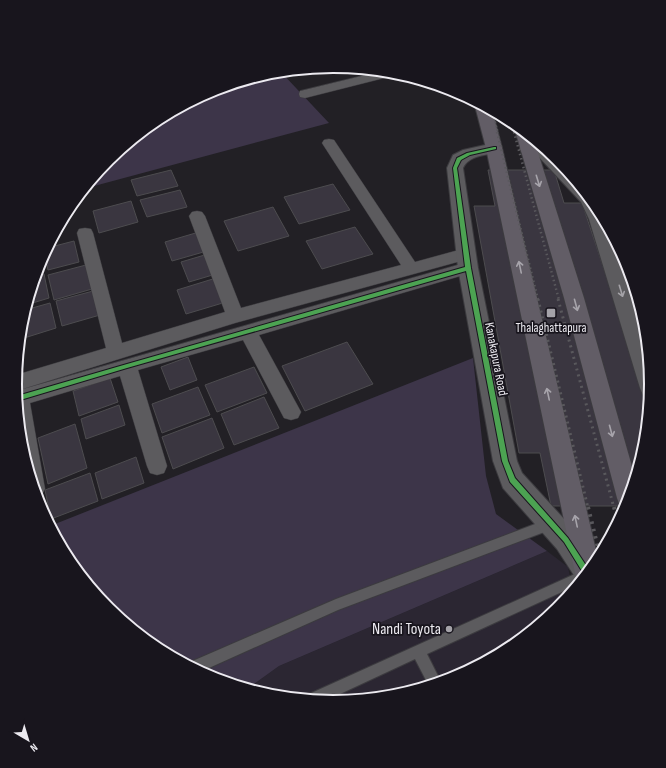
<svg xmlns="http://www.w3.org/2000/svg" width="666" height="768" font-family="'Sofia Sans Condensed',sans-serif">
	<rect width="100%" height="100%" fill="#222025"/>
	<path fill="#2b2632" d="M606 224 627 263 645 322 647 339Z
		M547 551 568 567 573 591 558 609 509 649 454 678 395 696 333 702 271 696 247 689 279 666Z"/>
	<path fill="#3d3549" d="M280 71 329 123 83 189 108 159 157 119 212 90 271 72Z
		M473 358 486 476 496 514 547 551 279 666 247 689 211 678 156 648 108 609 68 560 50 526Z"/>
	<path fill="#3a3640" stroke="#4d4c4f" d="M171 170 178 186 137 196 131 180Z
		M488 170H554L564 203H582L649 405 645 446 644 448H638L641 458 627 506H551L540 453H519L474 206H495Z
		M333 184 350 210 299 224 284 197Z
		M180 190 187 207 147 217 140 200Z
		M131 201 138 222 99 233 93 211Z
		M273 207 289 236 238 251 224 221Z
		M355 227 373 254 322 269 306 241Z
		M199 232 207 251 172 261 165 242Z
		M74 241 79 262 48 270 44 253 47 248Z
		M208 254 216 274 189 282 181 262Z
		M41 259 44 272 36 274 39 262Z
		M86 265 92 289 54 300 48 275Z
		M44 274 49 298 26 305 35 277Z
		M216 278 226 302 186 314 177 290Z
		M93 291 100 315 62 326 56 301Z
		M50 303 56 328 21 339V322L25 310Z
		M347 342 373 384 305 411 282 366Z
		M188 357 197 380 170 390 161 367Z
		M254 367 267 393 217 412 205 385Z
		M110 378 118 402 79 416 73 391Z
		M198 387 210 415 162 433 152 404Z
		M264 397 279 428 234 445 221 414Z
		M119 405 125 425 86 439 81 419Z
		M212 418 224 448 173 469 162 437Z
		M75 424 87 468 48 484 38 438Z
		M136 457 144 483 102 499 95 473Z
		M90 473 98 501 51 519 45 490Z"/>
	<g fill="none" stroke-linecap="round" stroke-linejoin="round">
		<defs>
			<path id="service" d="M551 518 555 520 557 524 555 528 338 610 200 672 188 665V663L336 599Z
				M586 569 589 570 577 585 427 654 441 682 429 686 415 659 325 701 306 699 307 695Z"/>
			<path id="minor" d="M382 71 398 73 396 75 305 98 300 97 299 94 300 91Z
				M329 139 334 140 415 262 466 248 472 250 474 254 472 258 235 323 16 391V375L106 348 77 233 79 229 85 228 91 229 93 233 122 343 225 312 189 216 192 212 197 211 202 212 205 216 241 308 401 265 322 143 324 140Z
				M468 262 474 264 476 268 474 272 259 335 301 412 298 418 291 420 284 418 243 340 138 370 167 466 164 473 157 475 150 473 147 466 120 376 30 403 45 489 41 496 37 498 21 446 16 391Z"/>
			<path id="tertiary" d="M494 143 500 144 502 148 500 152C487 155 469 155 463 168L478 268 517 461 522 473 575 531 596 563 579 583 557 549 503 488 493 461 458 268 447 168 453 155 463 150Z
				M528 144 543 147 558 159 598 208 612 235 647 341 651 384 650 397 643 395 640 388 589 219 581 202 538 156 522 153 520 149 522 145Z"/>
			<path id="trunk" d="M478 103 492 110 502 148 598 559 579 583 575 573 486 148 475 106Z
				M517 127 534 140 584 298 635 477 625 508 620 506 617 498 564 298 515 130Z"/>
		</defs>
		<use href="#service" stroke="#3c3b3f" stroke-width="2"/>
		<use href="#minor" stroke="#3c3b3f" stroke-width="1"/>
		<use href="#tertiary" stroke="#3c3b3f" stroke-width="2"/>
		<use href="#trunk" stroke="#3c3b3f" stroke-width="2"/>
		<use href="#service" fill="#5c5b5e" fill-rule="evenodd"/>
		<use href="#minor" fill="#5c5b5e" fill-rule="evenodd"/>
		<use href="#tertiary" fill="#5c5b5e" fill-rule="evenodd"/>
		<use href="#trunk" fill="#625d66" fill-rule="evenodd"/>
		<path stroke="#59585c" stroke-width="2" stroke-dasharray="1.5 2.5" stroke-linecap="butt" d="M492 110 498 133
			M511 120 515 133"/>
		<path stroke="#59585c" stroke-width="2.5" stroke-dasharray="1.5 3" stroke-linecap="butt" d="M497 132 538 300
			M514 132 559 300"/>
		<path stroke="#59585c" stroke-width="3" stroke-dasharray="2 4" stroke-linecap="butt" d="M538 299 588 508
			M558 299 614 508"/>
		<path stroke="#59585c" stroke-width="4" stroke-dasharray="2.5 5" stroke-linecap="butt" d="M588 507 600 556
			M614 507 618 523"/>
		<defs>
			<path id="cycleway" d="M494 147H496V149L470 155 461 160 457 168 471 268 508 461 515 478 568 538 589 570 585 576 564 542 510 482 502 461 466 271 127 368 17 401V396L127 364 465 267 453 168 457 158 467 153Z"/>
		</defs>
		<use href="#cycleway" stroke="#18151d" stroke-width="2"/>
		<use href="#cycleway" fill="#4ca352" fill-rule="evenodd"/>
	</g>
	<defs><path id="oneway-shaft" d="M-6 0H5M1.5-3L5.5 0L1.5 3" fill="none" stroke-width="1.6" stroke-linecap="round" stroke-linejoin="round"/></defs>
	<g stroke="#a7a4ab">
		<use href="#oneway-shaft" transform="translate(538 181) rotate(73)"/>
		<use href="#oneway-shaft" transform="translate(520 267) rotate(-102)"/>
		<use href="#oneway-shaft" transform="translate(576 305) rotate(75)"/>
		<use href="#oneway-shaft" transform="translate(548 394) rotate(-102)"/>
		<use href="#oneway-shaft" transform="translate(611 431) rotate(75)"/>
		<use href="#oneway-shaft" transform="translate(576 521) rotate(-102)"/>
	</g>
	<use stroke="#a4a2a7" href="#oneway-shaft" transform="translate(621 291) rotate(73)"/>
	<g fill="#a5a3a9" stroke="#18151d" stroke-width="1.5">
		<rect x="546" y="308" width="10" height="10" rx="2"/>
		<circle cx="449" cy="629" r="4"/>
	</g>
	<g text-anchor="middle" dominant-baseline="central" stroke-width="3.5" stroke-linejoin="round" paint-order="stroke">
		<g font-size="13" fill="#eceaf0" stroke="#18151d">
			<text x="551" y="328">Thalaghattapura</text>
		</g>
		<g font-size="13" fill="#eceaf0" stroke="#18151d">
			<text transform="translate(496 359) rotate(79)">Kanakapura Road</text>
		</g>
		<g font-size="16" fill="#eceaf0" stroke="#18151d" text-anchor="end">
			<text x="441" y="629">Nandi Toyota</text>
		</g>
	</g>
	<path d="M0 0H666V768H0ZM22 384a311 311 0 1 1 622 0a311 311 0 1 1-622 0Z" fill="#18151d" fill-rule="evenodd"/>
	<path fill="none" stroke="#eceaf0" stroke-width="2" d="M22 384a311 311 0 1 1 622 0a311 311 0 1 1-622 0Z"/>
	<g transform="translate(28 740) rotate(142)" stroke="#18151d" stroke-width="3" paint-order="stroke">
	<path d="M0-3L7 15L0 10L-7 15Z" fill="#eceaf0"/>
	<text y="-6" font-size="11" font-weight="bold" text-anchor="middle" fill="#eceaf0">N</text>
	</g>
</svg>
